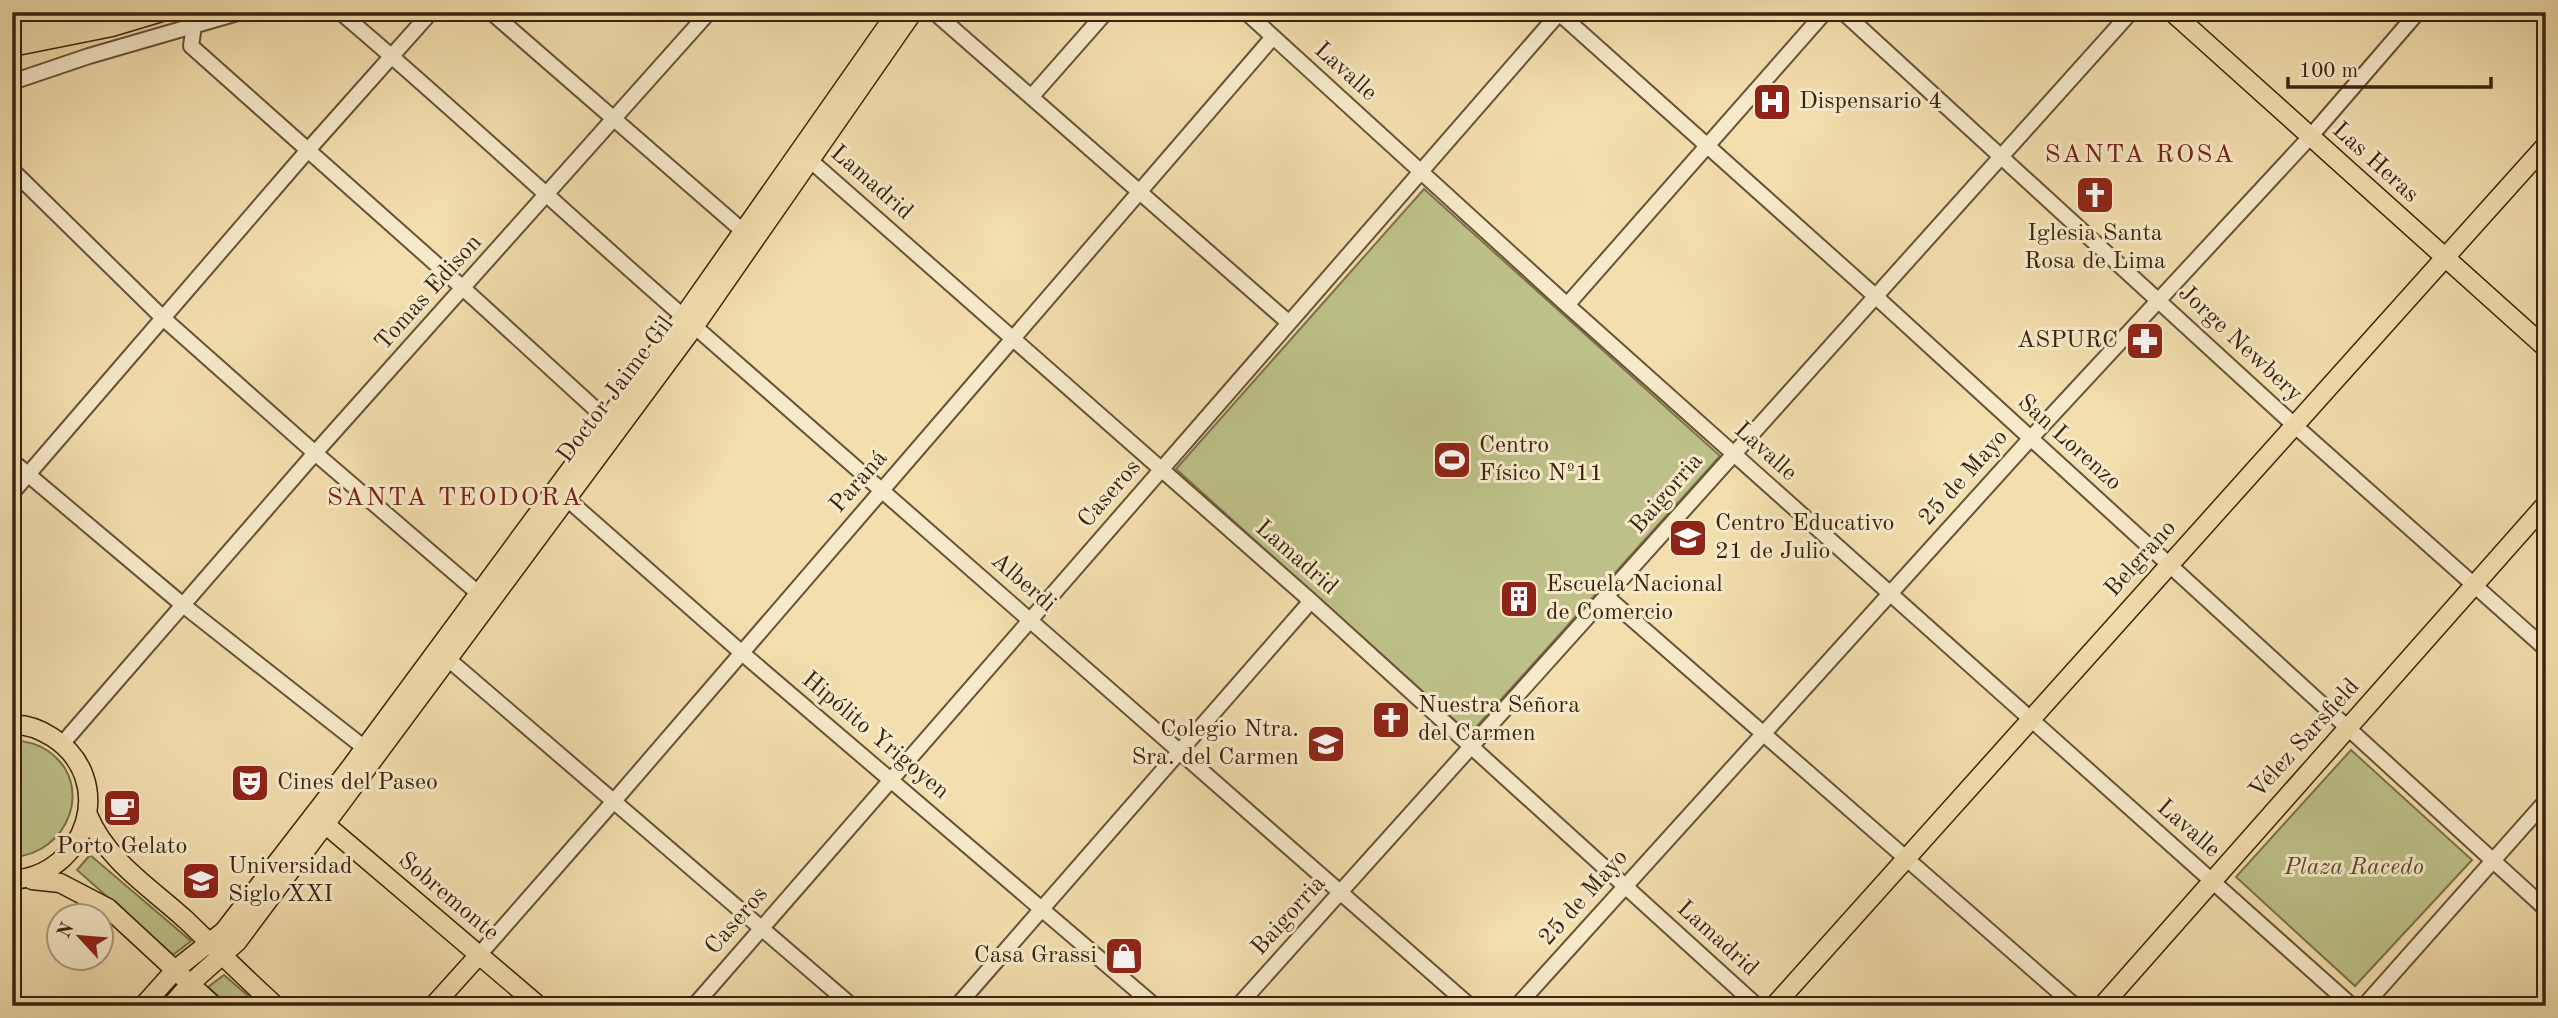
<svg xmlns="http://www.w3.org/2000/svg" width="2558" height="1018" font-family="'Old Standard TT',serif">
	<rect width="100%" height="100%" fill="#f3deae"/>
	<filter id="stains"><feTurbulence type="fractalNoise" baseFrequency=".00286" numOctaves="4"/><feColorMatrix values="0 0 0 0 .2 0 0 0 0 .09 0 0 0 0 .02 0 0 0 .5 -.17"/></filter>
	<radialGradient id="worn" r=".72"><stop offset=".6" stop-color="#630" stop-opacity="0"/><stop offset="1" stop-color="#630" stop-opacity=".3"/></radialGradient>
	<path fill="#bdc189" stroke="#7c724c" stroke-width="2" d="M1424 189 1720 456 1470 734 1176 469Z
		M12 740C25 741 37 743 48 751 96 784 68 855 12 857Z
		M2351 750 2472 860 2355 986 2236 877Z
		M90 855 191 941 173 955 77 870Z
		M224 975 260 1006H229L208 987Z"/>
	<g fill="none" stroke-linecap="round" stroke-linejoin="round">
		<defs>
			<path id="minor" d="M196 12 191 46 464 289 614 426
				M340 12C457 111 569 217 685 318 947 547 1209 776 1470 1006
				M491 12 744 232
				M934 12 1288 322
				M1246 12 1567 305 2352 1006
				M1843 12 2293 424 2546 649
				M1559 13 1874 295 2546 909
				M12 82 89 56 241 12
				M1032 96 1106 12
				M803 154 1311 601 1757 1006
				M12 170 163 318 315 453 485 599
				M1567 305 1825 12
				M12 461 183 605 371 753
				M12 493 308 150 431 12
				M566 498 742 653 1155 1006
				M1607 597 2075 1006
				M448 659 852 1006
				M62 744 315 453 709 12
				M479 955 614 801 1273 37
				M694 1006 1560 12
				M957 1006 1311 601
				M1238 1006 2131 12
				M1517 1006 2030 439 2310 137 2418 12
				M2364 1006 2546 801"/>
			<path id="major" d="M2172 12 2546 348
				M12 32 107 12
				M12 47 112 27 162 12
				M12 725C26 724 41 730 52 737 118 779 87 875 12 880
				M88 815C107 861 150 887 186 920 216 949 245 978 276 1006
				M325 824 539 1006
				M32 880 60 883 108 908 214 1006
				M143 1006 176 969 224 931 350 768 683 317 897 12
				M171 1006 191 983 237 942 341 803 694 327 913 12
				M433 1006 479 955
				M1774 1006 2546 145
				M2102 1006 2546 504"/>
		</defs>
		<use href="#minor" stroke="#685237" stroke-width="18"/>
		<use href="#major" stroke="#3a230f" stroke-width="21"/>
		<use href="#minor" stroke="#f7eaca" stroke-width="14"/>
		<use href="#major" stroke="#f3deae" stroke-width="18"/>
	</g>
	<defs>
		<symbol id="hospital-square" viewBox="-11 -11 22 22"><rect x="-9" y="-9" width="18" height="18" rx="4" fill="#8f2418" stroke="#f7eaca"/><path d="M-5-5h3v3.5h4V-5h3V5h-3V1.5h-4V5h-3Z" fill="#fff"/></symbol>
		<symbol id="church-square" viewBox="-11 -11 22 22"><rect x="-9" y="-9" width="18" height="18" rx="4" fill="#8f2418" stroke="#f7eaca"/><path d="M-1.2-6h2.4v3.5h3.3v2.4h-3.3V6h-2.4V-.1h-3.3v-2.4h3.3Z" fill="#fff"/></symbol>
		<symbol id="pharmacy-square" viewBox="-11 -11 22 22"><rect x="-9" y="-9" width="18" height="18" rx="4" fill="#8f2418" stroke="#f7eaca"/><path d="M-2-6h4v4h4v4h-4v4h-4v-4h-4v-4h4Z" fill="#fff"/></symbol>
		<symbol id="stadium-square" viewBox="-11 -11 22 22"><rect x="-9" y="-9" width="18" height="18" rx="4" fill="#8f2418" stroke="#f7eaca"/><path d="M0-5a6.5 5 0 1 0 0 10a6.5 5 0 1 0 0-10ZM-3.5-1.8h7v3.6h-7Z" fill="#fff"/></symbol>
		<symbol id="school-square" viewBox="-11 -11 22 22"><rect x="-9" y="-9" width="18" height="18" rx="4" fill="#8f2418" stroke="#f7eaca"/><path d="M0-5L7-2L0 1L-7-2ZM-4 1L0 2.5L4 1V4Q0 6-4 4Z" fill="#fff"/></symbol>
		<symbol id="building-square" viewBox="-11 -11 22 22"><rect x="-9" y="-9" width="18" height="18" rx="4" fill="#8f2418" stroke="#f7eaca"/><path d="M-4-6H4V6H1V3H-1V6H-4ZM-2.5-4.3h1.7v1.8h-1.7ZM.8-4.3h1.7v1.8H.8ZM-2.5-1h1.7V.8h-1.7ZM.8-1h1.7V.8H.8Z" fill="#fff"/></symbol>
		<symbol id="theatre-square" viewBox="-11 -11 22 22"><rect x="-9" y="-9" width="18" height="18" rx="4" fill="#8f2418" stroke="#f7eaca"/><path d="M-5-5.5Q0-4 5-5.5V0Q5 5 0 6Q-5 5-5 0ZM-3.3-2.5H-1v1.5H-3.3ZM1-2.5H3.3v1.5H1ZM-2.8 1Q0 5.5 2.8 1Z" fill="#fff"/></symbol>
		<symbol id="cafe-square" viewBox="-11 -11 22 22"><rect x="-9" y="-9" width="18" height="18" rx="4" fill="#8f2418" stroke="#f7eaca"/><path d="M-5.5-4.5H6V0H3Q3 3.5 0 3.5H-2.5Q-5.5 3.5-5.5 0ZM3-3.2v2h1.7v-2ZM-6 4.5H4V6H-6Z" fill="#fff"/></symbol>
		<symbol id="university-square" viewBox="-11 -11 22 22"><rect x="-9" y="-9" width="18" height="18" rx="4" fill="#8f2418" stroke="#f7eaca"/><path d="M0-5L7-2L0 1L-7-2ZM-4 1L0 2.5L4 1V4Q0 6-4 4Z" fill="#fff"/></symbol>
		<symbol id="shop-square" viewBox="-11 -11 22 22"><rect x="-9" y="-9" width="18" height="18" rx="4" fill="#8f2418" stroke="#f7eaca"/><path d="M-5-2.5h2.3a2.7 3.5 0 0 1 5.4 0H5L5.5 6h-11ZM-1.5-2.5h3a1.5 2.3 0 0 0-3 0Z" fill="#fff"/></symbol>
	</defs>
	<g fill-rule="evenodd">
		<use href="#hospital-square" x="1750" y="80" width="44" height="44"/>
		<use href="#church-square" x="2073" y="173" width="44" height="44"/>
		<use href="#pharmacy-square" x="2123" y="319" width="44" height="44"/>
		<use href="#stadium-square" x="1430" y="438" width="44" height="44"/>
		<use href="#school-square" x="1666" y="516" width="44" height="44"/>
		<use href="#building-square" x="1497" y="577" width="44" height="44"/>
		<use href="#church-square" x="1369" y="698" width="44" height="44"/>
		<use href="#school-square" x="1304" y="722" width="44" height="44"/>
		<use href="#theatre-square" x="228" y="761" width="44" height="44"/>
		<use href="#cafe-square" x="100" y="786" width="44" height="44"/>
		<use href="#university-square" x="179" y="859" width="44" height="44"/>
		<use href="#shop-square" x="1102" y="934" width="44" height="44"/>
	</g>
	<g text-anchor="middle" dominant-baseline="central" stroke-width="6" stroke-linejoin="round" paint-order="stroke">
		<g font-size="24" fill="#3a230f" stroke="#f7eaca">
			<text transform="translate(1345 72) rotate(42)">Lavalle</text>
			<text transform="translate(2375 163) rotate(42)">Las Heras</text>
			<text transform="translate(871 183) rotate(41)">Lamadrid</text>
			<text transform="translate(429 293) rotate(-48)">Tomas Edison</text>
			<text transform="translate(2240 344) rotate(43)">Jorge Newbery</text>
			<text transform="translate(616 390) rotate(-53)">Doctor Jaime Gil</text>
			<text transform="translate(2069 443) rotate(42)">San Lorenzo</text>
			<text transform="translate(1765 452) rotate(42)">Lavalle</text>
			<text transform="translate(1964 478) rotate(-48)">25 de Mayo</text>
			<text transform="translate(859 482) rotate(-49)">Paraná</text>
			<text transform="translate(1110 494) rotate(-49)">Caseros</text>
			<text transform="translate(1667 494) rotate(-49)">Baigorria</text>
			<text transform="translate(1296 558) rotate(41)">Lamadrid</text>
			<text transform="translate(2141 559) rotate(-48)">Belgrano</text>
			<text transform="translate(1023 583) rotate(41)">Alberdi</text>
			<text transform="translate(875 736) rotate(40)">Hipólito Yrigoyen</text>
			<text transform="translate(2305 739) rotate(-48)">Vélez Sarsfield</text>
			<text transform="translate(2188 829) rotate(41)">Lavalle</text>
			<text transform="translate(448 897) rotate(40)">Sobremonte</text>
			<text transform="translate(1584 898) rotate(-48)">25 de Mayo</text>
			<text transform="translate(1289 916) rotate(-48)">Baigorria</text>
			<text transform="translate(737 921) rotate(-49)">Caseros</text>
			<text transform="translate(1717 939) rotate(42)">Lamadrid</text>
		</g>
		<g font-size="24" fill="#3a230f" stroke="#f7eaca" text-anchor="start">
			<text x="1799" y="102">Dispensario 4</text>
			<text x="2095" y="234" text-anchor="middle">Iglesia Santa<tspan x="2095" dy="28">Rosa de Lima</tspan></text>
			<text x="2118" y="341" text-anchor="end">ASPURC</text>
			<text x="1479" y="446">Centro<tspan x="1479" dy="28">Físico Nº11</tspan></text>
			<text x="1715" y="524">Centro Educativo<tspan x="1715" dy="28">21 de Julio</tspan></text>
			<text x="1546" y="585">Escuela Nacional<tspan x="1546" dy="28">de Comercio</tspan></text>
			<text x="1418" y="706">Nuestra Señora<tspan x="1418" dy="28">del Carmen</tspan></text>
			<text x="1299" y="730" text-anchor="end">Colegio Ntra.<tspan x="1299" dy="28">Sra. del Carmen</tspan></text>
			<text x="277" y="783">Cines del Paseo</text>
			<text x="122" y="847" text-anchor="middle">Porto Gelato</text>
			<text x="228" y="867">Universidad<tspan x="228" dy="28">Siglo XXI</tspan></text>
			<text x="1097" y="956" text-anchor="end">Casa Grassi</text>
		</g>
		<g font-size="24" font-style="italic" fill="#5b4a2e" stroke="#f7eaca">
			<text x="2354" y="868">Plaza Racedo</text>
		</g>
		<g font-size="26" letter-spacing="2" fill="#7a1f14" stroke="#f7eaca">
			<text x="2140" y="155">SANTA ROSA</text>
			<text x="455" y="498">SANTA TEODORA</text>
		</g>
	</g>
	<rect width="2558" height="1018" fill="none" stroke="#f3deae" stroke-width="42"/>
	<rect x="14" y="14" width="2530" height="990" fill="none" stroke="#3a230f" stroke-width="3.5"/>
	<rect x="21" y="21" width="2516" height="976" fill="none" stroke="#3a230f" stroke-width="2"/>
	<g transform="translate(80 937) rotate(296)"><circle r="33" fill="#f7eaca" stroke="#ab9a7f" stroke-width="2"/>
	<path d="M0-5L12 26L0 18L-12 26Z" fill="#8f2418"/>
	<text y="-10" font-size="19" font-weight="bold" text-anchor="middle" fill="#3a230f">N</text>
	</g>
	<path d="M2288 77v10h203v-10" fill="none" stroke="#3a230f" stroke-width="3.5"/>
	<text x="2299" y="77" font-size="21" fill="#3a230f" stroke="#f7eaca" stroke-width="5" paint-order="stroke">100 m</text>
	<rect width="100%" height="100%" filter="url(#stains)"/>
	<rect width="100%" height="100%" fill="url(#worn)"/>
</svg>
